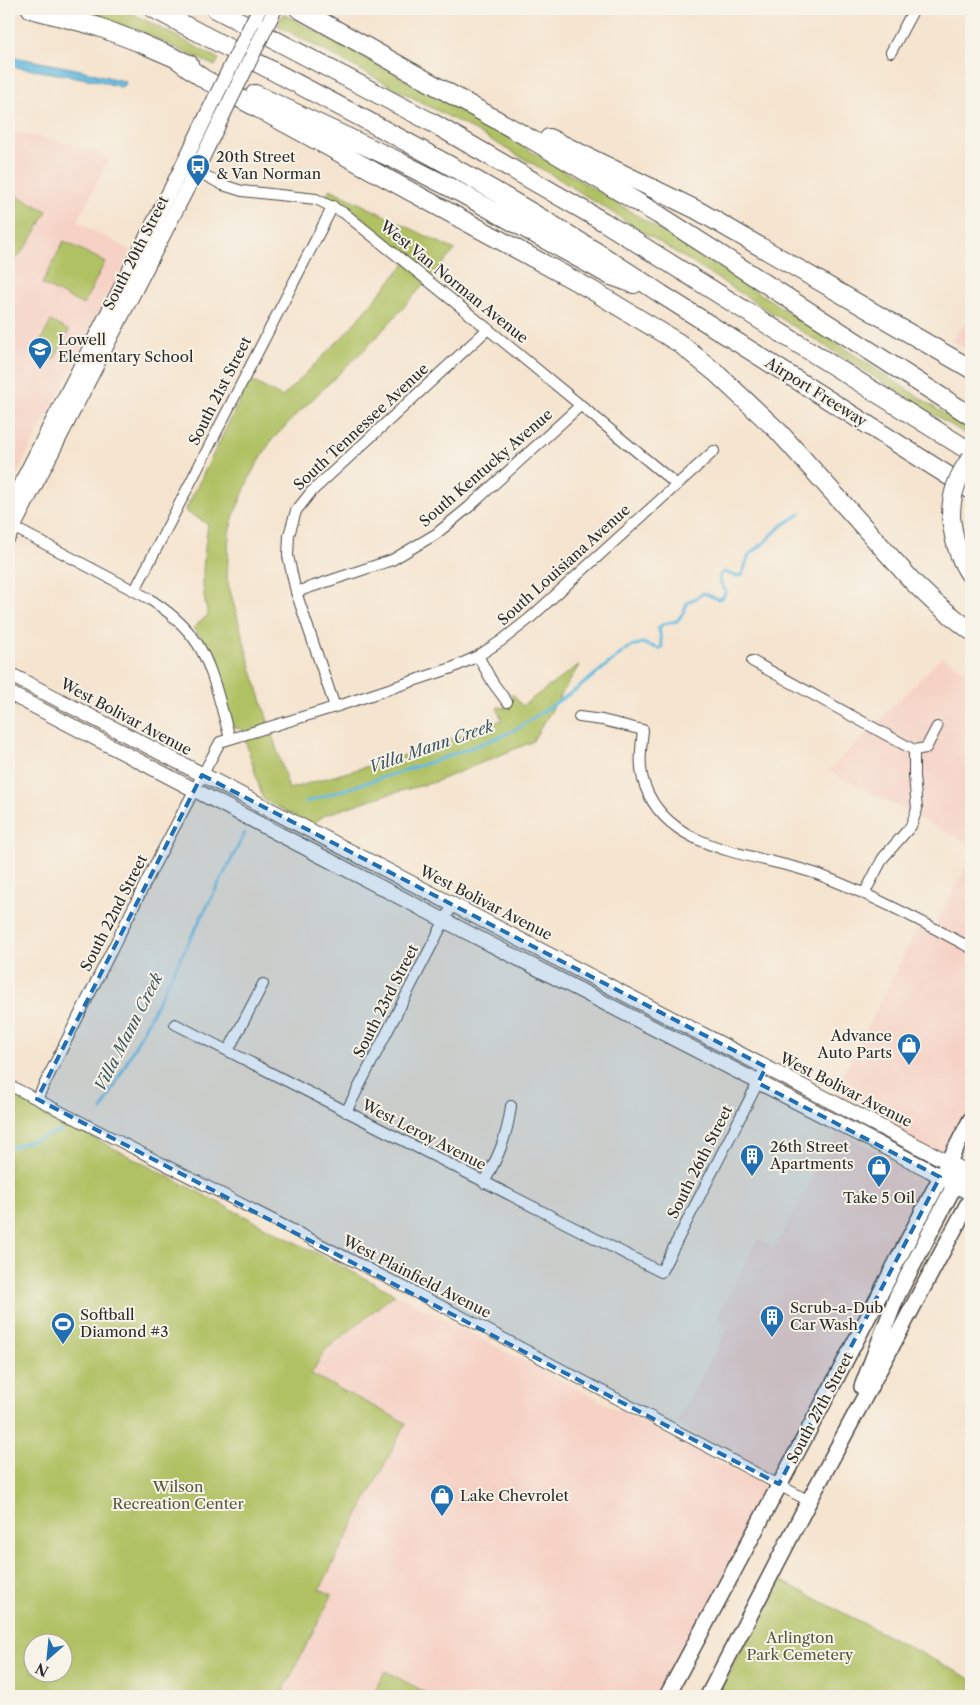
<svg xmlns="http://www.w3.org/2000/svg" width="980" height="1705" font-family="'Libre Caslon Text',serif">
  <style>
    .built { fill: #f6d1c5 }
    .green { fill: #b0c164; stroke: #6e7648; fill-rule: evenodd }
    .water { fill: #63bbe0; stroke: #477386 }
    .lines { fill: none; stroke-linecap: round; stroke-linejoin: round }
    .stream { stroke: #63bbe0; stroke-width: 3 }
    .street-casing { stroke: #494744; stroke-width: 12 }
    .secondary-casing { stroke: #494744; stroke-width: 16 }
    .primary-casing { stroke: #494744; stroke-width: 18 }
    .highway-casing { stroke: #494744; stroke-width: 20 }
    .street { stroke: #fff; stroke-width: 10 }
    .secondary { stroke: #fff; stroke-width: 14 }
    .primary { stroke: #fff; stroke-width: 15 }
    .highway { stroke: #fff; stroke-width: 18 }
    .secondary-bridge-casing { stroke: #494744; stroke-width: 16; stroke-linecap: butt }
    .highway-bridge-casing { stroke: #494744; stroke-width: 20; stroke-linecap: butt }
    .secondary-bridge { stroke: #fff; stroke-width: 14 }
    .highway-bridge { stroke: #fff; stroke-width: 18 }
    .marked { fill: #1f6fb2; fill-opacity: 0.2; stroke: #1f6fb2; stroke-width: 4; stroke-dasharray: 10 6; stroke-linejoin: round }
    .labels { text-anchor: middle; stroke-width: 4; stroke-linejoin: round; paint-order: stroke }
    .poi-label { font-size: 15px; fill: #2b2b2b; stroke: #f7f3e8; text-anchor: start }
    .street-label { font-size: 15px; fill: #2b2b2b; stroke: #f7f3e8 }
    .park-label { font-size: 15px; fill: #53583c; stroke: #f7f3e8 }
    .water-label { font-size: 16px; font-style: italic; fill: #3c5661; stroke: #f7f3e8 }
  </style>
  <rect width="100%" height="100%" fill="#f7f3e8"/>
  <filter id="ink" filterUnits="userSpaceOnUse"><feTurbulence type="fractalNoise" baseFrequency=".02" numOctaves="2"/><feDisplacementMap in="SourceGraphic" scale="10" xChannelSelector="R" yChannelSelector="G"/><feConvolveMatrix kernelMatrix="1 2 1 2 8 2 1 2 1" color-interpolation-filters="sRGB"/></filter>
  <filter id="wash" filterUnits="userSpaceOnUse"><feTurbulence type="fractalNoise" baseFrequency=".0096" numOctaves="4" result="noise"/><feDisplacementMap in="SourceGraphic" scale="20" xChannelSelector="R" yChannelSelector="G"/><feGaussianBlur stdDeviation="1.12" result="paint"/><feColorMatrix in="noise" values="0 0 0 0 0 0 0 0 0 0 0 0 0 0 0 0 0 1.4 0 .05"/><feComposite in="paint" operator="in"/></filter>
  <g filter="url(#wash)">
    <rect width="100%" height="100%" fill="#f5e4cf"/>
    <path class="built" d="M9,131L71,144L90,150L109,160L77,222L132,251L9,489Z
      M971,318V352L950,341Z
      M942,657L971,673V845L829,771Z
      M971,857V1119L948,1161L830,1100L921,922L934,928Z
      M838,1131L924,1175L929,1182V1187L780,1468L777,1471L768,1472L676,1424L730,1324L717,1317L758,1239L774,1248Z
      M395,1294L761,1484L764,1487L766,1497L661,1696H434L385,1671L372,1696H287L282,1694L332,1596L320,1589L311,1374L325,1350Z"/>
    <path class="green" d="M74,9H124L219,59L215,66L144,33Z
      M283,14C385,68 487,124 586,184C715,263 842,347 969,430L967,435L554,176L470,128L278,26Z
      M330,189L455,250L373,341L295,416L271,441L251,474L234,515L229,533L227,579L251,667L289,789L410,754L502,720L497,708L499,707L506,708L513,701L511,697L513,694L522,706L580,664L532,742L435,782L375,798L325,815L311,825L263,799L242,729L235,728L232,724C223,688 217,657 193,628L208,615C199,583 204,556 208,524L185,511L250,380L282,397L345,334L409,259L347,207L326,196Z
      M9,192L47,211C36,232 26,250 9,266Z
      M64,241L105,262L83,305L42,284Z
      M51,321L69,331L54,360L36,351Z
      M9,1094L395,1294L325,1350L311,1374L406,1423L320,1589L332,1595L282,1693L287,1696H9ZM32,1642H62V1672H32Z
      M778,1579L971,1679V1696H717Z
      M385,1671L427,1693L434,1696H372Z"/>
    <path class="water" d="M9,56L81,70L126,82L125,85L120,87L100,81L9,66Z"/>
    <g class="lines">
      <path class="stream" d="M306,802L440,759L502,736L518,728L577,689L628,648L642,643L660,649L662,646L659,628L663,624L677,621L683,613L687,603L704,593L717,599L722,598L726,592L719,579L720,575L724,572L735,576L742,575L749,555L764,543L780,527L800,514
        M102,1110L245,833
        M9,1148L61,1131"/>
    </g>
  </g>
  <g filter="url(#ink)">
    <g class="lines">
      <g class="street-casing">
        <path id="street" d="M891,52L914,9
          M191,168L223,185L242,191L316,199L344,213L488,329L676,484
          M9,525L146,597C166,609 184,624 197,643C214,669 221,709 230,738
          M135,590L333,206
          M296,592L392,560L436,534L469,507L581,405
          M478,656L493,683L507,702
          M752,661L914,750L926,748L937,727
          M335,707L296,592L288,556L289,535L296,511L311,492L488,329
          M579,717L602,720L643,730C641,748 638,768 645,786C670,854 759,853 817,874C870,894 921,921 971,948
          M864,894L883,858L911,826L917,809L914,776V750
          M175,1024L661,1272L766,1067
          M228,1051L263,984
          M9,1085L471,1321L809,1501
          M37,1099L153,868L220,742L335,707L452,668L478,656L501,641L529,619L714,451
          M346,1112L453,904
          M484,1183C499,1155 507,1137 511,1106"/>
      </g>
      <g class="secondary-casing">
        <path id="secondary" d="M9,507L179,173L215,98
          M9,536L196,171L228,105
          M9,674L971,1174
          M9,693L455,926L929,1170L971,1194"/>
      </g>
      <g class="primary-casing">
        <path id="primary" d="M971,1166C966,1175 966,1183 971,1193
          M862,1387L897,1296L951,1192C955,1179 954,1173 948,1161
          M667,1696L829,1392L971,1119
          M708,1696L809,1501L971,1198"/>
      </g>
      <g class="highway-casing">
        <path id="highway" d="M31,9L96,26L138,42L189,64
          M154,9C325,99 500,185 661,294L971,490
          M216,9L431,122L604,222L971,452
          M299,9L529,138L659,215L971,416
          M178,60L204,79L590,289L679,343L716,373L779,432L913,582L934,602L971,631
          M255,94L398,161L459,192L609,275L634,284
          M549,138L697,210L971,369
          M951,516C953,537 958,559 971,576"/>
      </g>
      <use href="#street" class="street"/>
      <use href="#secondary" class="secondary"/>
      <use href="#primary" class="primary"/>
      <use href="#highway" class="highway"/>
      <g class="secondary-bridge-casing">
        <path id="secondary-bridge" d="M215,98L259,9
          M228,105L275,9"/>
      </g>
      <g class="highway-bridge-casing">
        <path id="highway-bridge" d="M951,516C951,494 958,475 971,458"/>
      </g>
      <use href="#secondary-bridge" class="secondary-bridge"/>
      <use href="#highway-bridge" class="highway-bridge"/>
    </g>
  </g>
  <path class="marked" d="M202,775L766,1067L758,1083L940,1177L779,1484L37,1099Z"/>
  <defs>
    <g id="bus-pin" transform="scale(1.25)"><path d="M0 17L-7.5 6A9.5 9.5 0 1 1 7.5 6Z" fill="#1f6fb2" stroke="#f7f3e8"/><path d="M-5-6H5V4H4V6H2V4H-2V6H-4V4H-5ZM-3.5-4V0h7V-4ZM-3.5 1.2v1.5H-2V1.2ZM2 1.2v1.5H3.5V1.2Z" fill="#fff"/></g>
    <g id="school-pin" transform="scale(1.25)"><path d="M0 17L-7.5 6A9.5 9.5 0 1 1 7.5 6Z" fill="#1f6fb2" stroke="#f7f3e8"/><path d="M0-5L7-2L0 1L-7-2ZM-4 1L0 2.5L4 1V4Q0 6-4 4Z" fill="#fff"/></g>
    <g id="shop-pin" transform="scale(1.25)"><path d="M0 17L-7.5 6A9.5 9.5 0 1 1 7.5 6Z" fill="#1f6fb2" stroke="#f7f3e8"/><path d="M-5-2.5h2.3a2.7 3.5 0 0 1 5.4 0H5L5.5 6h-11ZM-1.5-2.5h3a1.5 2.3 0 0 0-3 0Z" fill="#fff"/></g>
    <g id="building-pin" transform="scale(1.25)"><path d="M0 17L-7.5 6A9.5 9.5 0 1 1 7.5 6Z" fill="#1f6fb2" stroke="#f7f3e8"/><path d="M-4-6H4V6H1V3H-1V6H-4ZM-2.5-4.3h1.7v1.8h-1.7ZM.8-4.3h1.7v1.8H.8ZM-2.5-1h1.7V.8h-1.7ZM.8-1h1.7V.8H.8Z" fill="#fff"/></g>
    <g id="stadium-pin" transform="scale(1.25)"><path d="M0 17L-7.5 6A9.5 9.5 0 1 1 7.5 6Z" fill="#1f6fb2" stroke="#f7f3e8"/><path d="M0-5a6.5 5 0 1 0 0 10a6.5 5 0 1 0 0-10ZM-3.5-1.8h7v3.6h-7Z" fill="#fff"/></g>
  </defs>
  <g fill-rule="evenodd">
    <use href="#bus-pin" x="198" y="166"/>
    <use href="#school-pin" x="40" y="349"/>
    <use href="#shop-pin" x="909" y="1045"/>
    <use href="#building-pin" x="752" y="1156"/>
    <use href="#shop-pin" x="879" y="1167"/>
    <use href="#building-pin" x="772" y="1317"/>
    <use href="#stadium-pin" x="63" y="1324"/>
    <use href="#shop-pin" x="442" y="1496"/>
  </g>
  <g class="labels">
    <g class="poi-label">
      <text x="216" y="162">20th Street<tspan x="216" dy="17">&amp; Van Norman</tspan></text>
      <text x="58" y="345">Lowell<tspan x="58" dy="17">Elementary School</tspan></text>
      <text x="892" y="1041" text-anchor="end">Advance<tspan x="892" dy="17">Auto Parts</tspan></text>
      <text x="770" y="1152">26th Street<tspan x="770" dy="17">Apartments</tspan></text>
      <text x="879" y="1203" text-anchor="middle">Take 5 Oil</text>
      <text x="790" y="1313">Scrub-a-Dub<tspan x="790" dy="17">Car Wash</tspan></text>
      <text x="80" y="1320">Softball<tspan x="80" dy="17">Diamond #3</tspan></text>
      <text x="460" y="1501">Lake Chevrolet</text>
    </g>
    <g class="street-label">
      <text transform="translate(136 253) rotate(-63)" y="5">South 20th Street</text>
      <text transform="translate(454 282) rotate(39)" y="5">West Van Norman Avenue</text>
      <text transform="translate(220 391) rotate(-63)" y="5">South 21st Street</text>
      <text transform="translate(816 392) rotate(32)" y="5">Airport Freeway</text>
      <text transform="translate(361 427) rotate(-43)" y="5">South Tennessee Avenue</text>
      <text transform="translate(486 468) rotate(-41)" y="5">South Kentucky Avenue</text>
      <text transform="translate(564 565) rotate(-42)" y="5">South Louisiana Avenue</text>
      <text transform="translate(126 717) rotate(28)" y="5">West Bolivar Avenue</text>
      <text transform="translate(486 903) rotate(27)" y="5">West Bolivar Avenue</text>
      <text transform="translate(114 913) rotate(-63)" y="5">South 22nd Street</text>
      <text transform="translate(386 1001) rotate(-63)" y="5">South 23rd Street</text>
      <text transform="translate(846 1090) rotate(27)" y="5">West Bolivar Avenue</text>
      <text transform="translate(424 1135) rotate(27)" y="5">West Leroy Avenue</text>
      <text transform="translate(700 1162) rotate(-63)" y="5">South 26th Street</text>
      <text transform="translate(417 1277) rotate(27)" y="5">West Plainfield Avenue</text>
      <text transform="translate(820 1408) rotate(-62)" y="5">South 27th Street</text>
    </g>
    <g class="park-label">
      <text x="178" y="1492">Wilson<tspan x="178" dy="17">Recreation Center</tspan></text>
      <text x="800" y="1643">Arlington<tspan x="800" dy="17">Park Cemetery</tspan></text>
    </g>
    <g class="water-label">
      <text transform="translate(431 746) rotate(-19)" y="6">Villa Mann Creek</text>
      <text transform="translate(128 1032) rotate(-63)" y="6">Villa Mann Creek</text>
    </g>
  </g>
  <rect width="980" height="1705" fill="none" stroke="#f7f3e8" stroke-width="30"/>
  <g transform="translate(48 1658) rotate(207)"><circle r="24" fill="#f7f3e8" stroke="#a5a39c"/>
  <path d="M0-4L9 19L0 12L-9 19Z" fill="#1f6fb2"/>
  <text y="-8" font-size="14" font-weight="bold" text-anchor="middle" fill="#2b2b2b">N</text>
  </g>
</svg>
